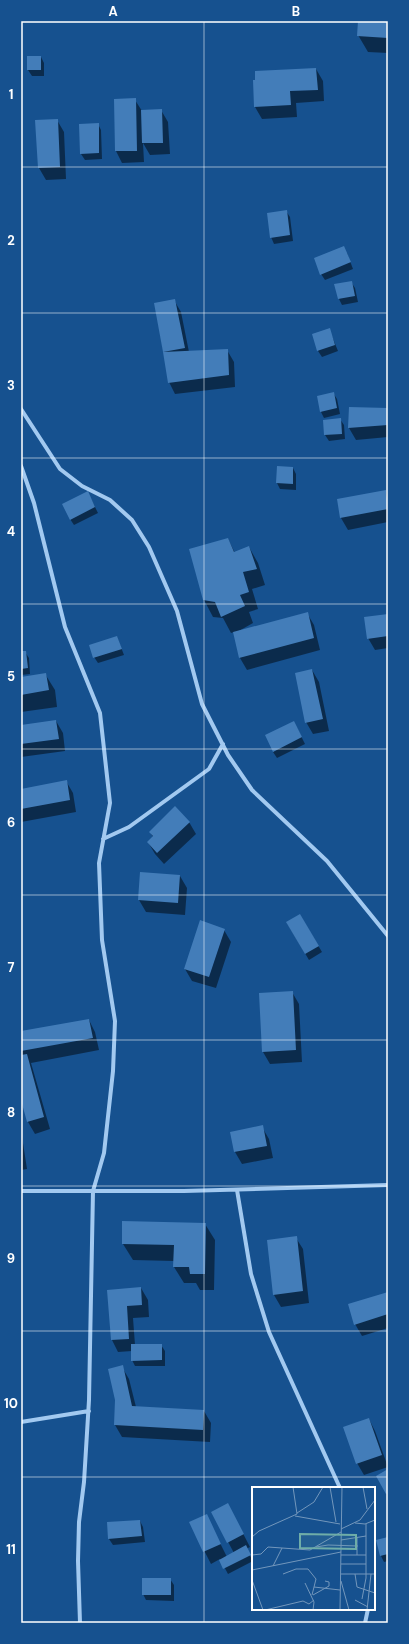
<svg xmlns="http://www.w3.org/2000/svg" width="409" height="1644" font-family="'DM Sans',sans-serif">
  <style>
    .shadow { fill: #0007 }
    .building { fill: #437db9 }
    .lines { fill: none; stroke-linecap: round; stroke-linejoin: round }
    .street { stroke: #a2c9f0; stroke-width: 4 }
    .grid { fill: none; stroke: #fff; stroke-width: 1; stroke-opacity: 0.55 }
    .inset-road { fill: none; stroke: #7397bc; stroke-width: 1 }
    .view { fill: #6fada8; fill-opacity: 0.15; stroke: #6fada8; stroke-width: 2 }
    .inset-edge { fill: none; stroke: #fff; stroke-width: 2 }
    .neatline { fill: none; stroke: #fff; stroke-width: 1.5 }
    .grid-label { font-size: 13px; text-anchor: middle; font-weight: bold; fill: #fff }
  </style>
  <rect width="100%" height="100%" fill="#16518f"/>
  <path class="shadow" d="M359,21H388V53L368,52L358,35Z
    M28,57H41L44,63V76H32L28,70Z
    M316,69L323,81L324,101L296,103L297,117L262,119L255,107L254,81Z
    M135,100L142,111L161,110L168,122L170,154L150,155L143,143L144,162L122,163L116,151Z
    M57,120L64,132L66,179L46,180L39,168L37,121Z
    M98,124L101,130L102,159L85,160L81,154Z
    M286,211L290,217L293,241L274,244L271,237Z
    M347,253L353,269L325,280L321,274Z
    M351,282L355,288L358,302L342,305L339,299Z
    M174,300L181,312L189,352L227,350L234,362L235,387L175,394L169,382L155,304Z
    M329,329L338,351L322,357L318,351Z
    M333,393L337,399L340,414L324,418L321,412Z
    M350,408L388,409V437L356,440L349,428Z
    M340,419L344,425L345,439L329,441L325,435Z
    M293,468L296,474V490L280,489L277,483Z
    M386,491L388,495V522L348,530L341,518L338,500Z
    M91,499L98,513L74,525L70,519Z
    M228,539L235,553L249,547L258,563L265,585L252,589L258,609L249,612L253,623L237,632L307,613L314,625L320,650L247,670L240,658L234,632L231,633L223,618L213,617L204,600Z
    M388,615V648L375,650L368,638Z
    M117,637L124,655L98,663L94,657Z
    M21,652H25L29,658L30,674L21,675Z
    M312,670L319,682L329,731L313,734L306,722Z
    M45,674L55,690L57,707L21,712V678Z
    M56,721L63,733L65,751L21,757V726Z
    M297,728L305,744L277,758L273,752Z
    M66,781L73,793L76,812L21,822V790Z
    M189,822L196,834L164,864L155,854L148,842L153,837L150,832Z
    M180,876L187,888L185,915L146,912L139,900Z
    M300,915L322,952L309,960L287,923Z
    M224,930L231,942L216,988L192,981L185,969Z
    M292,992L299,1004L302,1062L270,1064L263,1052Z
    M89,1020L95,1032L99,1050L31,1063L50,1129L35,1134L28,1122L21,1096V1032Z
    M262,1127L269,1139L273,1158L242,1164L235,1152L231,1133Z
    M21,1130L27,1169L21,1170Z
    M123,1222L205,1224L215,1240L214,1290H200L196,1283H184L174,1267V1261L133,1260L123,1244Z
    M296,1238L303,1249L309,1303L281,1307L274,1295Z
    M141,1288L148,1300L149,1317L133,1318L135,1345H161L165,1351V1366H135L132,1360V1351L118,1352L112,1340L108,1291Z
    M388,1294V1328L362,1336L355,1324Z
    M122,1367L129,1379L136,1407L204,1411L211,1423L210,1442L122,1437L115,1425L116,1400Z
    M369,1419L375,1431L388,1467L364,1475L357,1463Z
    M212,1512L234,1516L250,1547L246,1549L253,1561L228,1574L220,1559L211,1564L190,1523L206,1515L227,1557L234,1553Z
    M140,1521L143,1527L145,1542L113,1545L109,1539L108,1523Z
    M388,1538V1561L384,1562L381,1556Z
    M170,1579L174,1585V1601L146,1600L143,1594Z"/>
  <path class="building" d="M358,21H388V38L357,36Z
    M27,56H41V70H27Z
    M316,68L318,90L290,91L291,105L254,107L253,80H255V71Z
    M136,98L137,151H115L114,99Z
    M162,109L163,143H142L141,110Z
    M58,119L60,167L38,168L35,120Z
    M99,123V153L80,154L79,124Z
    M287,210L290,235L270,238L267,213Z
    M344,246L351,262L320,275L314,258Z
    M352,281L355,296L338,299L334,284Z
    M175,299L185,348L163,352L154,303Z
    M330,328L335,345L317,351L312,334Z
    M228,349L229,375L168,383L163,352Z
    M334,392L337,408L320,412L317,396Z
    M349,407L388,408V425L348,428Z
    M341,418L342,434L324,435L323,420Z
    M277,466L293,467V484L276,483Z
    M386,490L388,509L340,518L337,499Z
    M88,491L95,507L70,520L62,504Z
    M228,538L234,552L249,546L257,569L243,572L249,592L240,595L245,606L221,617L215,602L203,600L189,549Z
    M308,612L314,638L239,658L233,632Z
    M388,614V636L367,639L364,617Z
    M117,636L122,649L93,658L89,645Z
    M21,651H26L28,668L21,669Z
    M312,669L323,719L305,723L295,673Z
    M46,673L49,690L21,695V677Z
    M56,720L59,739L21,744V725Z
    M294,721L302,737L273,752L265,735Z
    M67,780L70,800L21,809V789Z
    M175,806L190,822L157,853L147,842L153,836L149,832Z
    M140,872L180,875L178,903L138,900Z
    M300,914L319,946L305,954L286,922Z
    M200,920L225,929L209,977L184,969Z
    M293,991L296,1050L262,1052L259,993Z
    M89,1019L93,1038L21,1051V1031Z
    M27,1054L44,1117L27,1122L21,1100V1055Z
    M263,1125L267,1146L234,1152L230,1132Z
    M122,1221L206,1223L205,1274H190L189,1267H173L174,1245L122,1244Z
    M297,1236L303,1291L273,1295L267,1240Z
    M141,1287L142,1305L127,1306L129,1339L111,1340L107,1290Z
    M388,1292V1314L354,1325L348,1304Z
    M131,1344H162V1360L131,1361Z
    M123,1365L132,1406L204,1410L203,1430L114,1425L115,1400L108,1369Z
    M369,1418L382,1455L356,1464L343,1427Z
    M388,1469V1493L386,1494L376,1476Z
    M228,1503L244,1534L227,1543L211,1512Z
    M207,1514L221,1544L203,1552L189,1522Z
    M140,1520L142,1536L108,1539L107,1522Z
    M388,1537V1554L380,1556L376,1540Z
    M246,1545L251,1555L223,1569L219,1560Z
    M142,1578H171V1595H142Z"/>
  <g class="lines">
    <path class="street" d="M21,409L60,469L82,486L110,500L132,520L149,547L177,611L202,704L228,755L252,790L327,861L388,936
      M21,466L34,503L65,627L100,713L110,803L99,863L102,940L115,1021L113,1071L104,1153L93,1191L89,1400L84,1482L79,1522L78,1561L80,1623
      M103,839L129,827L209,769L223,744
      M237,1190L251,1274L269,1332L340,1488
      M21,1191H184L388,1185
      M21,1422L89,1411
      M365,1623L368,1609"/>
  </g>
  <path class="grid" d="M204,21V1623M21,167H388M21,313H388M21,458H388M21,604H388M21,749H388M21,895H388M21,1040H388M21,1186H388M21,1331H388M21,1477H388"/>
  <g transform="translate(252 1487)">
    <rect width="123" height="123" fill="#16518f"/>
    <path class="inset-road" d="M78,0L84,35M111,0L115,22M45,26L62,15L71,0M43,29L88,37M103,36L113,37L123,33M89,42L108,33L123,13M0,50L7,44L45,27L41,0M105,50V68M89,53L114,49M64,60L76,58L106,59M0,68L9,67L16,60L58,63L89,45M89,68H114M89,77H114M21,79L30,61M0,83L89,65M31,87L44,82H56L64,92L60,108M89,87H123M103,87L105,100L123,106M0,93L11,123M89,94L97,123M53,96L62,115L61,123M62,100L88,103M61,108L77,99V95L73,94M110,112L114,91V37M103,113L116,120M13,123L51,114L57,117L62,113M88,123L90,0M115,123L119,87"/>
    <path class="view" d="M48,47L104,48V62L48,61Z"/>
    <rect width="123" height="123" class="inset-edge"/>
  </g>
  <rect width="409" height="1644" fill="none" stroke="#16518f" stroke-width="44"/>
  <rect x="22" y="22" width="365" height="1600" class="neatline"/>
  <g class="grid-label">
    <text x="113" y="16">A</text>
    <text x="296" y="16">B</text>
    <text x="11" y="99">1</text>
    <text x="11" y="245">2</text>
    <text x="11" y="390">3</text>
    <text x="11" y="536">4</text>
    <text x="11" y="681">5</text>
    <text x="11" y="827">6</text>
    <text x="11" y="972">7</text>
    <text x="11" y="1117">8</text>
    <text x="11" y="1263">9</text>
    <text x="11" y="1408">10</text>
    <text x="11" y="1554">11</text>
  </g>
</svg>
